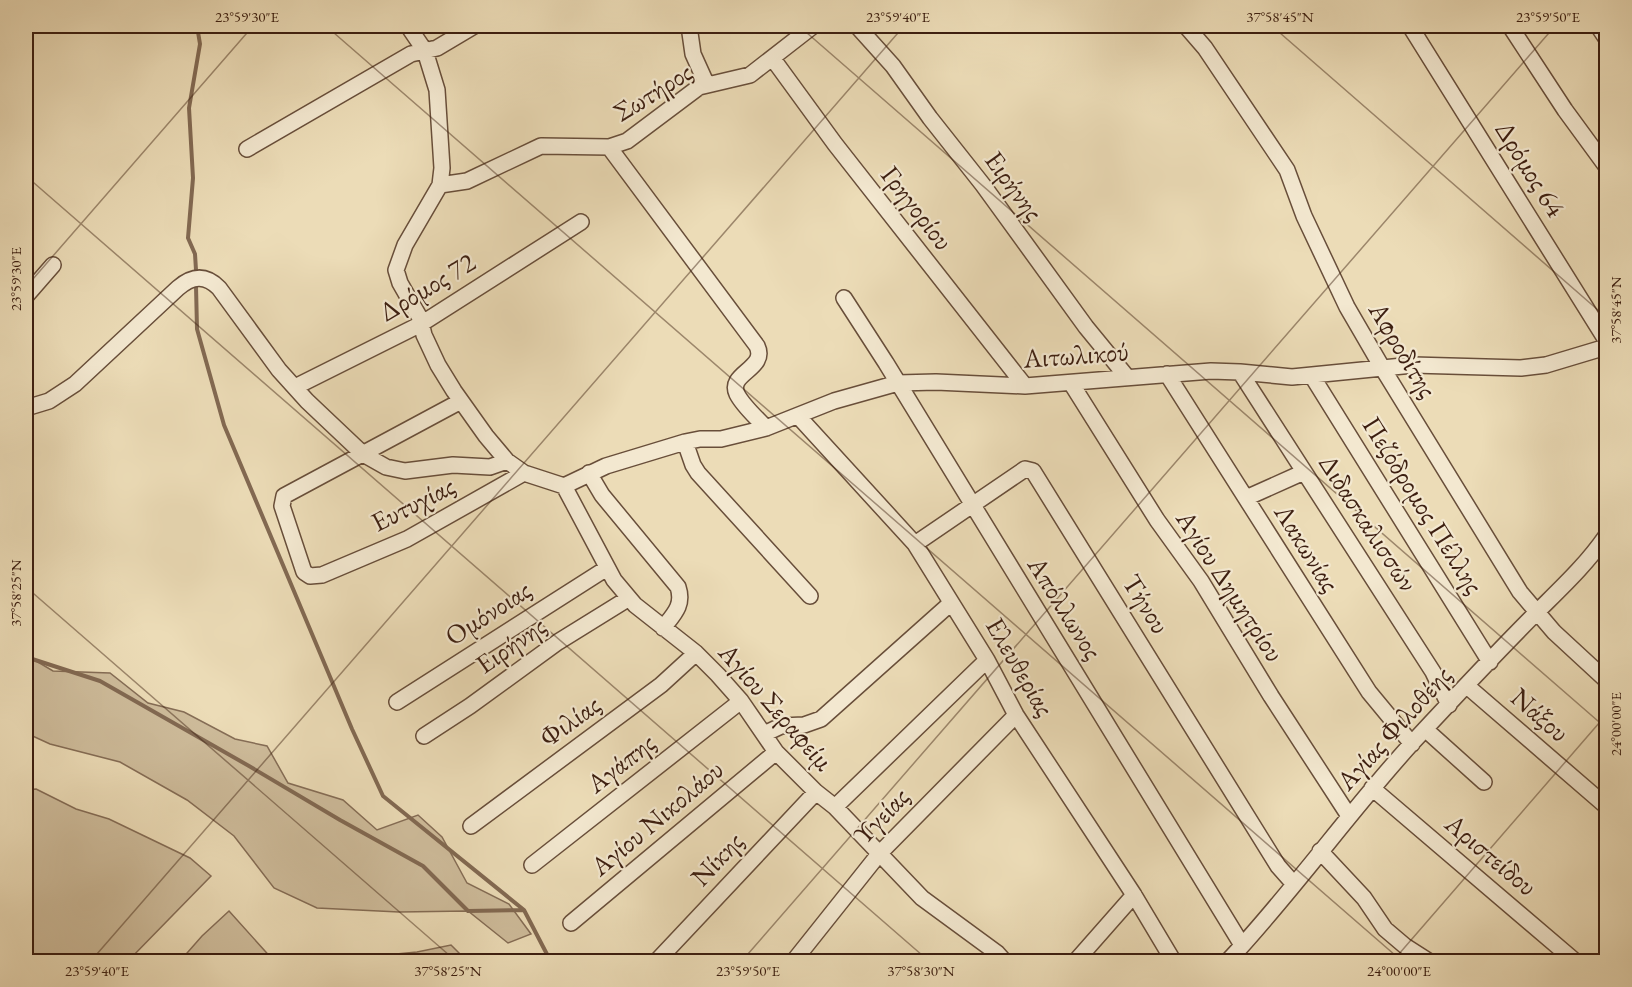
<svg xmlns="http://www.w3.org/2000/svg" width="1632" height="987" font-family="'EB Garamond',serif">
  <style>
    .green { fill: #cebc9b; stroke: #856d56; stroke-width: 1.5 }
    .lines { fill: none; stroke-linecap: round; stroke-linejoin: round }
    .stream { stroke: #826952; stroke-width: 4 }
    .minor-casing { stroke: #684e3a; stroke-width: 18 }
    .minor { stroke: #f3e8d0; stroke-width: 15 }
    .ticks { fill: none; stroke: #3c1e10; stroke-width: 1.5; stroke-opacity: 0.45 }
    .labels { text-anchor: middle; stroke-width: 4.5; stroke-linejoin: round; paint-order: stroke }
    .street-label { font-size: 27px; fill: #3c1e10; stroke: #f3e8d0 }
    .neatline { fill: none; stroke: #3c1e10; stroke-width: 2 }
    .ticks-label { font-size: 15px; text-anchor: middle; fill: #3c1e10 }
  </style>
  <rect width="100%" height="100%" fill="#ecdcb7"/>
  <filter id="stains"><feTurbulence type="fractalNoise" baseFrequency=".00333" numOctaves="4"/><feColorMatrix values="0 0 0 0 .2 0 0 0 0 .09 0 0 0 0 .02 0 0 0 .5 -.17"/></filter>
  <radialGradient id="worn" r=".72"><stop offset=".6" stop-color="#630" stop-opacity="0"/><stop offset="1" stop-color="#630" stop-opacity=".3"/></radialGradient>
  <path class="green" d="M26,655L53,671L110,673L148,703L184,712L235,739L267,746L288,783L343,800L377,830L418,815L442,837L467,883L509,904L531,934L508,943L468,911L399,912L317,908L274,888L234,836L187,800L120,762L50,744L26,733Z
    M36,789L76,809L109,819L190,858L211,876L128,961H31L26,950V790Z
    M229,911L274,961H180L202,936Z
    M451,945L467,961L334,960L417,952Z"/>
  <g class="lines">
    <path class="stream" d="M196,270L195,254L188,238L193,178L189,108L200,44L197,26
      M196,286L197,329L224,425L352,729L383,796L524,910L551,962
      M26,657L100,681L249,766L340,820L423,866L468,911L523,910"/>
    <g class="minor-casing">
      <path id="minor" d="M408,26L425,51L437,90L442,168L440,185L405,245L396,270L400,283L420,318L424,335L438,365L454,391L486,436L507,461
        M689,26L693,54L707,85
        M857,26L893,66L930,118L983,185L1086,327L1127,377
        M1186,26L1205,48L1287,170L1304,216L1347,307L1383,369L1520,592L1554,632L1606,680
        M1410,26L1606,340
        M1510,26L1565,110L1606,166
        M1598,26L1606,38
        M773,59L835,144L1025,386
        M609,147L757,346C768,369 727,373 737,394C743,406 757,418 766,428
        M247,149L411,54L437,48L474,26
        M440,185L467,181L541,146L609,147L627,141L699,87L750,75L813,26
        M26,296L53,265
        M844,298L886,363L1242,945
        M1240,372L1433,672L1449,705
        M1167,374L1369,692L1412,744
        M1312,376L1490,662
        M1071,383L1157,520L1201,581L1271,696L1349,816
        M295,387L421,324L581,222
        M461,401L284,496L282,506L304,572L310,576L322,575L407,539L524,473
        M26,408L49,401L75,384L178,288C192,276 205,274 219,288L279,370L307,401L363,454L386,467L405,471L453,465L490,467L507,461L524,473L564,486
        M798,416L915,544L987,660L1016,715L1134,895L1174,962
        M685,442L693,465L698,473L810,596
        M589,473L602,495L678,587C684,605 674,614 663,628
        M564,486L606,466L685,442L700,439H721L766,428L834,401L898,383L936,382L1025,386L1211,371L1240,372L1292,377L1413,365L1521,368L1546,365L1606,347
        M564,486L614,580L635,605L696,653L718,675L741,701L776,752L816,792L835,807L922,898L997,953L1005,962
        M1246,498L1304,472
        M915,544L1025,469L1033,471L1278,866L1293,883
        M1467,686L1606,806
        M397,702L607,568
        M1425,729L1484,782
        M764,734L781,726L804,725L821,719L951,603
        M424,736L470,706L558,642L629,598
        M1372,788L1576,962
        M835,807L987,660
        M471,826L661,685L696,653
        M1320,851L1364,898L1385,929L1405,946L1430,962
        M532,865L741,701
        M571,923L776,752
        M656,962L816,792
        M793,962L879,854L1016,715
        M1075,962L1134,895
        M1227,962C1293,892 1348,813 1413,742C1453,699 1494,655 1536,613C1561,588 1586,565 1606,536"/>
    </g>
    <use href="#minor" class="minor"/>
  </g>
  <path class="ticks" d="M326,26L1403,962M799,26L1606,728M1272,26L1606,317M26,176L930,962M26,287L253,26M26,587L457,962M90,962L904,26M741,962L1555,26M1392,962L1606,715"/>
  <g class="labels">
    <g class="street-label">
      <text transform="translate(653 92) rotate(-32)" y="9">Σωτήρος</text>
      <text transform="translate(1530 169) rotate(58)" y="9">Δρόμος 64</text>
      <text transform="translate(1014 186) rotate(54)" y="9">Ειρήνης</text>
      <text transform="translate(917 208) rotate(52)" y="9">Γρηγορίου</text>
      <text transform="translate(427 287) rotate(-31)" y="9">Δρόμος 72</text>
      <text transform="translate(1403 350) rotate(59)" y="9">Αφροδίτης</text>
      <text transform="translate(1076 355) rotate(-4)" y="9">Αιτωλικού</text>
      <text transform="translate(413 504) rotate(-27)" y="9">Ευτυχίας</text>
      <text transform="translate(1423 505) rotate(58)" y="9">Πεζόδρομος Πέλλης</text>
      <text transform="translate(1368 523) rotate(57)" y="9">Διδασκαλισσών</text>
      <text transform="translate(1307 548) rotate(58)" y="9">Λακωνίας</text>
      <text transform="translate(1230 586) rotate(57)" y="9">Αγίου Δημητρίου</text>
      <text transform="translate(1146 604) rotate(58)" y="9">Τήνου</text>
      <text transform="translate(1065 608) rotate(58)" y="9">Απόλλωνος</text>
      <text transform="translate(488 613) rotate(-33)" y="9">Ομόνοιας</text>
      <text transform="translate(511 645) rotate(-35)" y="9">Ειρήνης</text>
      <text transform="translate(1020 667) rotate(60)" y="9">Ελευθερίας</text>
      <text transform="translate(776 707) rotate(49)" y="9">Αγίου Σεραφείμ</text>
      <text transform="translate(1540 715) rotate(41)" y="9">Νάξου</text>
      <text transform="translate(570 721) rotate(-36)" y="9">Φιλίας</text>
      <text transform="translate(1394 728) rotate(-48)" y="9">Αγίας Φιλοθέης</text>
      <text transform="translate(621 763) rotate(-38)" y="9">Αγάπης</text>
      <text transform="translate(881 816) rotate(-46)" y="9">Υγείας</text>
      <text transform="translate(657 818) rotate(-40)" y="9">Αγίου Νικολάου</text>
      <text transform="translate(1491 855) rotate(40)" y="9">Αριστείδου</text>
      <text transform="translate(717 859) rotate(-47)" y="9">Νίκης</text>
    </g>
  </g>
  <rect width="1632" height="987" fill="none" stroke="#ecdcb7" stroke-width="66"/>
  <rect x="33" y="33" width="1566" height="921" class="neatline"/>
  <g class="ticks-label">
    <text x="247" y="22">23°59'30"E</text>
    <text x="898" y="22">23°59'40"E</text>
    <text x="1280" y="22">37°58'45"N</text>
    <text x="1548" y="22">23°59'50"E</text>
    <text transform="translate(16 279) rotate(-90)" y="5">23°59'30"E</text>
    <text transform="translate(1616 310) rotate(-90)" y="5">37°58'45"N</text>
    <text transform="translate(16 593) rotate(-90)" y="5">37°58'25"N</text>
    <text transform="translate(1616 724) rotate(-90)" y="5">24°00'00"E</text>
    <text x="97" y="976">23°59'40"E</text>
    <text x="448" y="976">37°58'25"N</text>
    <text x="748" y="976">23°59'50"E</text>
    <text x="921" y="976">37°58'30"N</text>
    <text x="1399" y="976">24°00'00"E</text>
  </g>
  <rect width="100%" height="100%" filter="url(#stains)"/>
  <rect width="100%" height="100%" fill="url(#worn)"/>
</svg>
